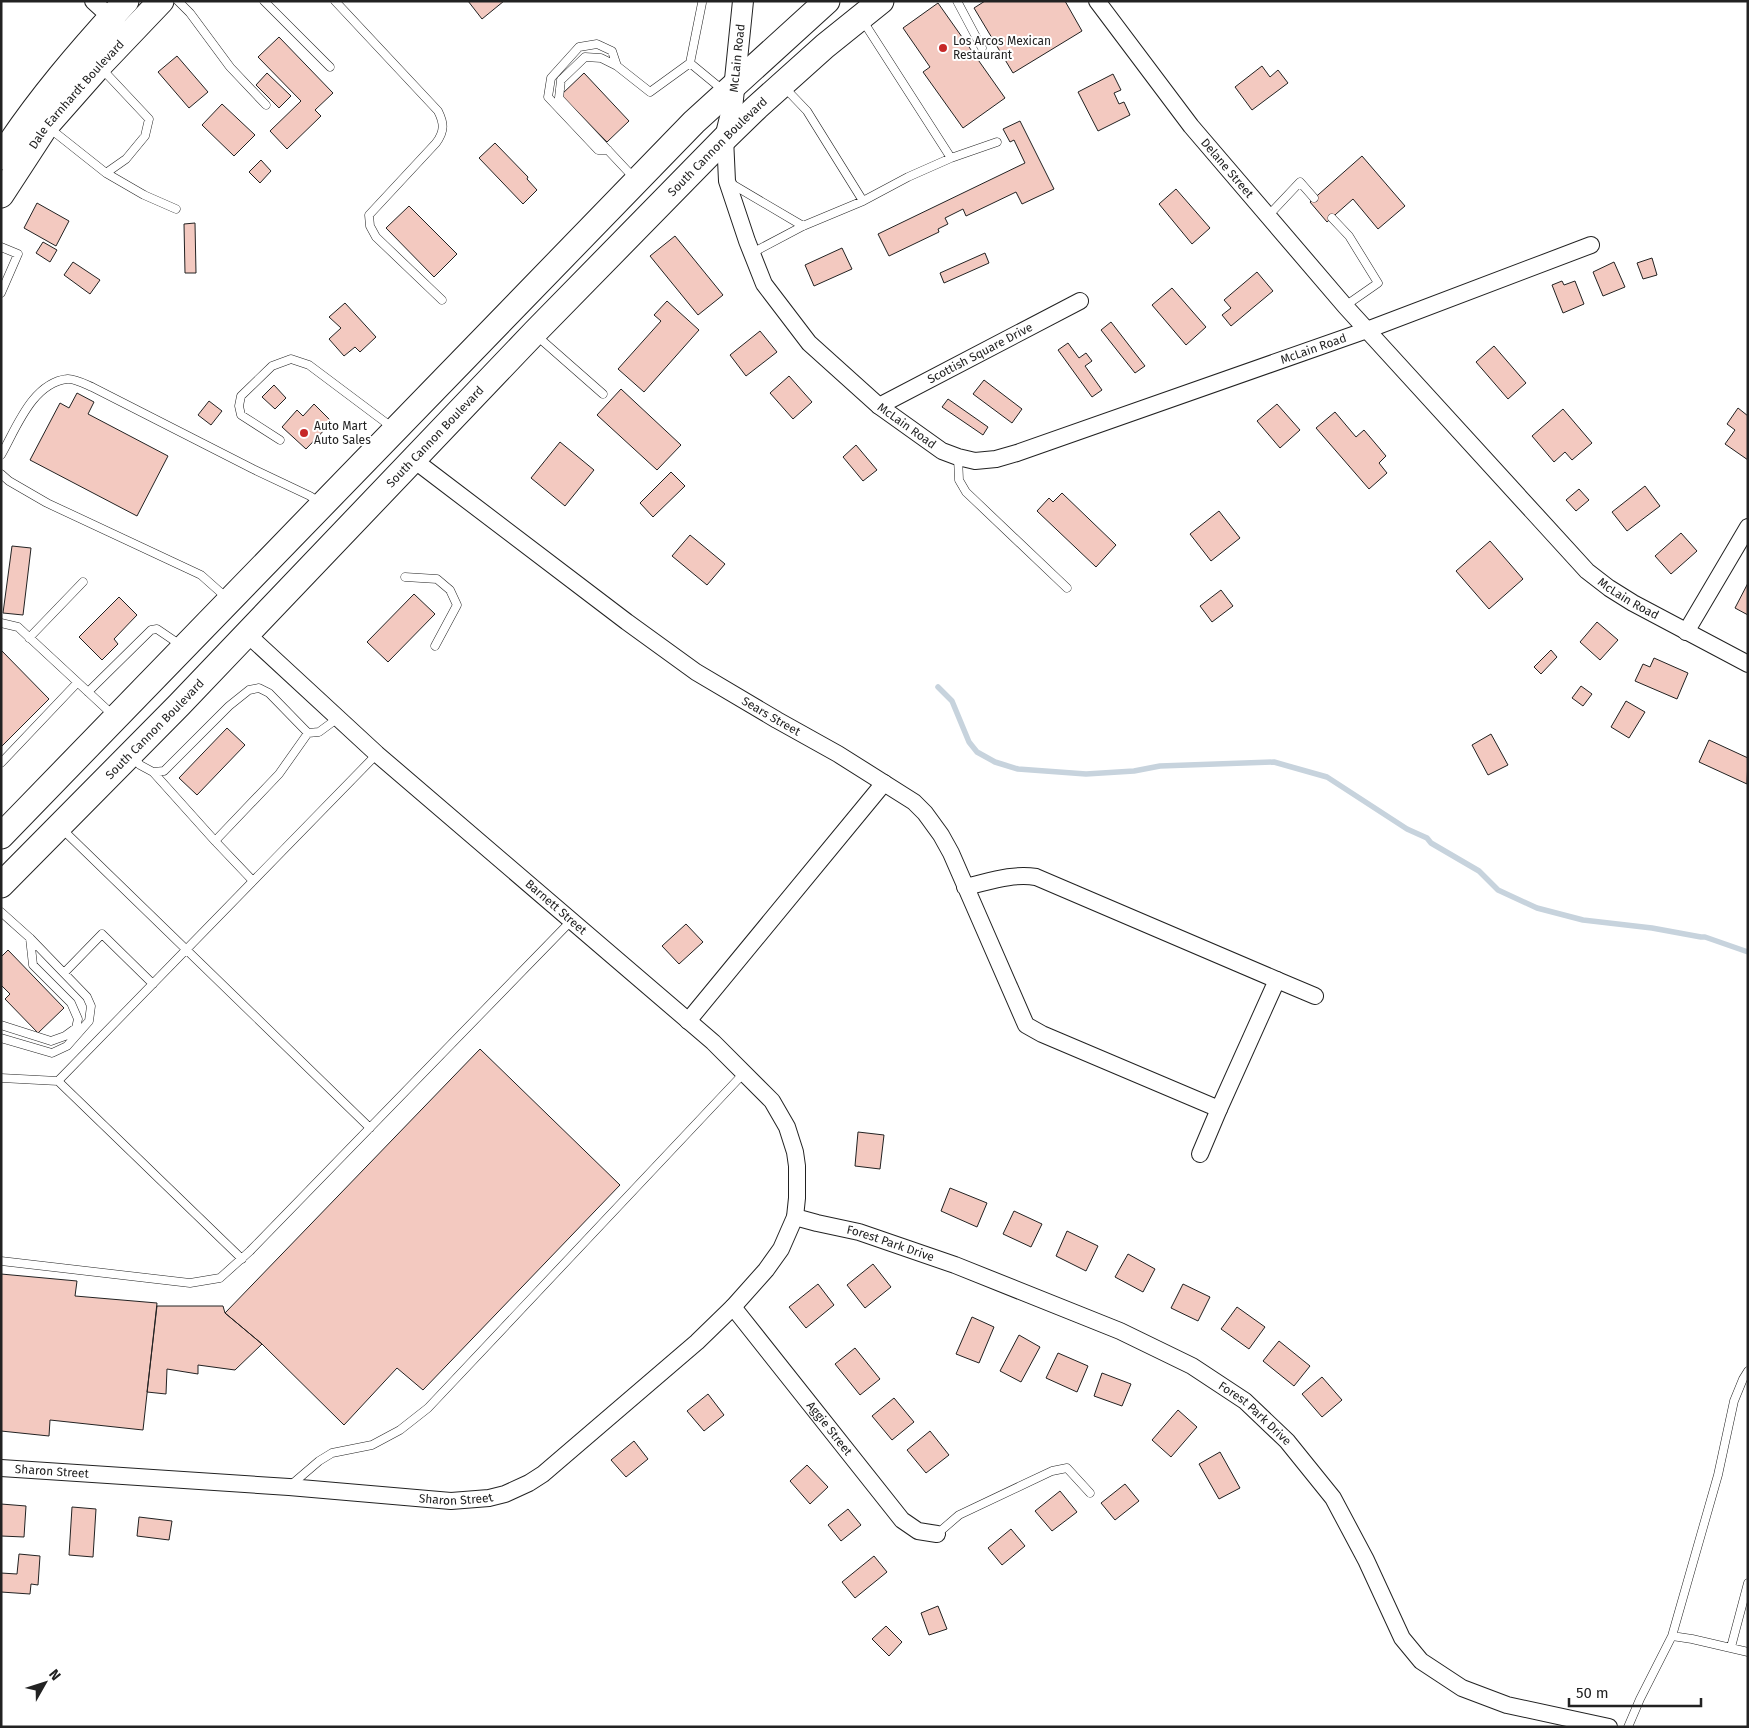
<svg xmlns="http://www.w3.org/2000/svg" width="1749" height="1728" font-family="'Fira Sans',sans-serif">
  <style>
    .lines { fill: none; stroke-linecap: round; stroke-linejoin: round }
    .stream { stroke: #c7d3dd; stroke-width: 5.5 }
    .building { fill: #f3c9c0; stroke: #222 }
    .service-casing { stroke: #222; stroke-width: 9 }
    .minor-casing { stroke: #222; stroke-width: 18 }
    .tertiary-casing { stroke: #222; stroke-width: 22 }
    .primary-casing { stroke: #222; stroke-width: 27 }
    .service { stroke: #fff; stroke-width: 8 }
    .minor { stroke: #fff; stroke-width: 16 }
    .tertiary { stroke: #fff; stroke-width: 20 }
    .primary { stroke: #fff; stroke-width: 25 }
    .poi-dot { fill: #c62828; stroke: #fff; stroke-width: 2 }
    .labels { text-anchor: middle; stroke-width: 4; stroke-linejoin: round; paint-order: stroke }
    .poi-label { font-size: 12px; fill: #222; stroke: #fff; text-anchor: start }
    .street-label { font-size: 12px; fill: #222; stroke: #fff }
  </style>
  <rect width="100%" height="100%" fill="#fff"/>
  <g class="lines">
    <path class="stream" d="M938,687L952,701L969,742L977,752L995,762L1018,769L1086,774L1134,771L1160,766L1274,762L1327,777L1407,829L1427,838L1431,843L1479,871L1498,890L1537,908L1583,920L1652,928L1701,937H1705L1748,952"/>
  </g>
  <path class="building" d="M468,1H504L482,19Z
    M985,1H1065L1082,31L1013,73L974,8Z
    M938,3L1005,98L963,128L923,72L930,67L903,28Z
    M279,37L333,93L315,110L321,116L287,149L270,131L301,101L258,57Z
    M177,56L208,92L189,108L158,72Z
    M1262,66L1270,77L1278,70L1288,83L1252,110L1235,87Z
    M267,73L291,96L279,108L256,85Z
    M584,73L629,121L607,142L561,95Z
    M1113,74L1121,90L1114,93L1119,104L1124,102L1130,115L1098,131L1078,92Z
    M222,104L255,135L234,156L202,125Z
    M1020,121L1054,189L1022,204L1016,192L966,216L963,209L945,218L948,224L938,229L939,232L889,256L878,234L1025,163L1014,140L1010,142L1003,129Z
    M495,143L528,177L527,179L537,190L523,204L479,158Z
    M1362,156L1405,206L1378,229L1353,199L1327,222L1310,202Z
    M261,160L271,171L260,183L249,172Z
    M1176,189L1210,228L1192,244L1159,204Z
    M37,203L69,221L56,246L24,228Z
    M409,206L457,254L434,277L386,228Z
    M195,223L196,273H185L184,224Z
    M675,236L723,295L698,315L650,256Z
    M43,242L57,250L50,262L36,253Z
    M842,248L852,269L814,286L805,265Z
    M985,253L989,263L944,283L940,273Z
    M1652,258L1657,275L1643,279L1637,263Z
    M73,262L100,280L90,294L64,275Z
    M1614,262L1625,287L1603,296L1593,272Z
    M1257,272L1273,291L1231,326L1222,315L1231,308L1224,300Z
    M1562,281L1564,285L1575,281L1584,304L1563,313L1552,285Z
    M1172,288L1206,327L1186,345L1152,305Z
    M667,301L699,330L644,392L618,369L661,321L654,315Z
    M345,303L376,337L360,352L355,347L344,356L329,339L341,328L329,317Z
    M1111,322L1145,366L1135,373L1101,330Z
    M760,331L777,352L746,376L730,355Z
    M1068,343L1079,358L1086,353L1092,361L1085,366L1102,390L1092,397L1058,350Z
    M1494,346L1526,383L1508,399L1476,362Z
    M789,376L812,402L793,419L770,393Z
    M984,380L1022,409L1012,423L973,394Z
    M274,385L286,398L275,409L262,397Z
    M621,389L681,445L657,470L597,415Z
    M77,393L94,402L88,414L168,456L137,516L30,460L60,403L69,408Z
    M948,399L988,427L983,435L942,407Z
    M209,401L222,411L211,425L198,415Z
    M314,404L332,422L306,449L282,427L297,410L303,416Z
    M1277,404L1300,430L1280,448L1257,421Z
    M1738,408L1748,416V460L1725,444L1735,430L1727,424Z
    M1563,409L1592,443L1572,460L1565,452L1554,462L1532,436Z
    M1335,412L1356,437L1364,430L1386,456L1379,463L1387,473L1369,489L1316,428Z
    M560,442L594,470L565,506L531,478Z
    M856,445L877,470L863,481L843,457Z
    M671,472L685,486L653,517L640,503Z
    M1645,486L1660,506L1627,531L1612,512Z
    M1579,489L1589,500L1576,511L1566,500Z
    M1062,493L1116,545L1096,567L1037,511L1049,498L1053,502Z
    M1219,511L1240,538L1211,561L1190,534Z
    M1681,533L1697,551L1671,574L1655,556Z
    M690,535L725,564L707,585L672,556Z
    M1490,541L1523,579L1489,609L1456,571Z
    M12,546L31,548L23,615L3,613Z
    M1748,583V615L1735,608Z
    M1221,590L1233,606L1212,622L1200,606Z
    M414,594L435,614L388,662L367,642Z
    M119,597L137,615L114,639L118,644L102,660L79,637Z
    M1597,622L1618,640L1600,660L1580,642Z
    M1,650L49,699L1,747Z
    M1551,650L1557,657L1541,674L1534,667Z
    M1654,658L1688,673L1677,699L1635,681L1643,664L1650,667Z
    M1581,686L1592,694L1583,706L1572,698Z
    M1626,701L1645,712L1629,738L1611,727Z
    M227,728L245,745L197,795L179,778Z
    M1491,734L1508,765L1488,775L1472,745Z
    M1709,740L1748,758L1747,784L1699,762Z
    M686,924L703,942L679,964L662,946Z
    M8,950L64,1008L38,1033L5,999L10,994L1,985V957Z
    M480,1049L620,1185L423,1390L397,1368L344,1425L262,1344L225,1313Z
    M858,1132L884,1135L880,1169L855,1166Z
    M950,1188L987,1203L977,1227L941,1211Z
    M1014,1211L1042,1224L1031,1247L1003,1234Z
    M1067,1231L1098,1246L1086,1271L1056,1256Z
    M1128,1254L1155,1269L1143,1292L1115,1277Z
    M873,1264L891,1287L865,1308L847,1285Z
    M1,1274L77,1281L75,1296L157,1303L143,1430L50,1420L49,1436L1,1431Z
    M818,1284L834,1305L806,1328L789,1307Z
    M1183,1284L1210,1297L1198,1321L1171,1308Z
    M157,1306H223L225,1313L262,1344L235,1370L198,1365V1374L167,1369L166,1394L147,1392Z
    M1237,1307L1265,1327L1249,1349L1221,1329Z
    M972,1317L994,1327L979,1363L956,1354Z
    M1019,1335L1040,1347L1021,1382L1000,1371Z
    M1279,1341L1310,1366L1294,1386L1263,1361Z
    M855,1348L880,1379L860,1395L835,1364Z
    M1058,1353L1088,1366L1077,1392L1046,1378Z
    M1102,1373L1131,1384L1122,1406L1094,1396Z
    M1322,1377L1342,1400L1322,1417L1302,1394Z
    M708,1394L724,1415L704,1431L687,1411Z
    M894,1398L914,1422L892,1440L872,1416Z
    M1178,1410L1197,1427L1171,1457L1152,1440Z
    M930,1431L949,1455L926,1473L907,1450Z
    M634,1441L648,1459L626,1477L611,1460Z
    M1220,1452L1240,1488L1219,1499L1199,1464Z
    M807,1465L828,1487L810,1504L790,1481Z
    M1125,1484L1139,1501L1115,1520L1101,1503Z
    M1060,1491L1077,1512L1052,1531L1035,1511Z
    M1,1504L26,1506L24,1537L1,1536Z
    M72,1507L96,1509L93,1557L69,1555Z
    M848,1509L861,1525L841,1541L828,1525Z
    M139,1517L172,1521L169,1540L137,1536Z
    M1011,1529L1025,1546L1002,1565L988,1548Z
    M19,1554L40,1556L38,1585L31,1584L30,1594L1,1592V1573L17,1574Z
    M874,1556L887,1572L855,1598L842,1582Z
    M938,1606L947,1629L929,1635L921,1613Z
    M886,1626L902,1642L889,1656L872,1639Z"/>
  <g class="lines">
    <g class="service-casing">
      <path id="service" d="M178,1L190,13L230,67L266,105
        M264,1L330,67
        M335,1L438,111C444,123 445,131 436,143L369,215L370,226L376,237L442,300
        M957,1L982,48
        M863,21L951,158
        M690,63L724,91
        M102,69L149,119L145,136L126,159L106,173
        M785,88L807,111L863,201
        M48,127L106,173L144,195L176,209
        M608,150H598L548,97L551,78L579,47L597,44L612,51L617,66
        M635,179L559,98L561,80L585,57L601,58L617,66L650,92L690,63L702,3
        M730,183L803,226
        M1268,216L1300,182L1314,198
        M1332,218L1349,236L1378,283L1345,306
        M1,247L18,254L1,293
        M752,253L803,226L863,201L908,177L951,158L997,142
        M537,336L603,394
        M280,440L241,415L239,406L241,396L272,366L291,359L309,365L393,428
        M1,455C16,429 32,383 67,379C74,378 85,384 92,387L253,469L310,496L320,503
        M958,457L959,480L966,492L1067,588
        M1,474L9,481L47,503L201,575L228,599
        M405,577L437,579L450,590L457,605L435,646
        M1,623L18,627L114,716
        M29,638L83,582
        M88,692L151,630L157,629L182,646
        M133,757L140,765L153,772L215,841L279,774L308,733
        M1,763L77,683
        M153,772L164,771L229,706L249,690L259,688L269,693L308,733L319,732L338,718
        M61,828L370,1128
        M215,841L253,881
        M1,912L30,938L87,997L91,1006L89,1021L67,1046L52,1053L1,1038
        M64,973L102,934L153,984
        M1,1025L51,1041L65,1036L76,1028L78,1019L71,1003L33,965L30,938
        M1,1078L58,1081L377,754
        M58,1081L242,1259
        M1,1261L190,1283L220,1278L250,1251L572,920
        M291,1485L319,1461L332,1453L372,1445L400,1430L428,1408L744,1073
        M937,1534L959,1515L1052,1471L1067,1468L1090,1493
        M1672,1636L1692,1639L1748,1652
        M1731,1647L1748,1583
        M1628,1727L1640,1699L1672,1636L1718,1475L1734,1401L1743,1379L1748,1371"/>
    </g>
    <g class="minor-casing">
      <g id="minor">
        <path d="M93,1L117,23"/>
        <path id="s1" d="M1097,1L1191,126L1345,306L1587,571L1609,588L1633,603L1748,664"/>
        <path id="s2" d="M725,138L727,181L747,241L764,284L809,343L879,406L942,451L958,457L975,461L996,459L1017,453L1367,330L1591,245"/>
        <path id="s3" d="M879,406L1080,301"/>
        <path id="s4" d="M414,460L627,622L696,672L777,720L838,754L914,802L925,813L941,835L951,853L1026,1025L1042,1034L1219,1109L1277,980L1036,877C1012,873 988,882 965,887"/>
        <path d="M1686,632L1748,527"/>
        <path d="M1277,980L1315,996"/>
        <path d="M688,1021L884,783"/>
        <path d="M1200,1154L1219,1109"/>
        <path id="s5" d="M795,1217L817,1223L859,1232L955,1265L1120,1331L1192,1366L1245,1401L1287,1441L1333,1498L1366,1560L1402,1638L1421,1661L1462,1688L1507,1705L1609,1727"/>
        <path id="s6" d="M733,1307L902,1520L918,1531L937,1534"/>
        <path id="s7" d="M1,1468L289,1487L451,1501L489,1498L505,1494L529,1483L543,1474L697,1342L733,1307L766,1270L781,1249L795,1217L797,1198V1166L795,1152L787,1127L772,1101L713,1042L377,754L247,634"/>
      </g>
    </g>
    <g class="tertiary-casing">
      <g id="tertiary">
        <path id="s8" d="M725,138L732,109L743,1"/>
      </g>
    </g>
    <g class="primary-casing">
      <g id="primary">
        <path d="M1,157C37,101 81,50 126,1"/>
        <path id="s9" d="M1,195L46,126L99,66L161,1"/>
        <path d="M1,836L694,122L827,1"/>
        <path id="s10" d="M1,885L179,705L535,332L725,138L757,107L825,46L881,1"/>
      </g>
    </g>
    <use href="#service" class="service"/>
    <use href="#minor" class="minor"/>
    <use href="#tertiary" class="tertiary"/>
    <use href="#primary" class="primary"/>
  </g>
  <g class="poi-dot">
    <circle cx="943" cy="48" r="5"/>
    <circle cx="304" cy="433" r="5"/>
  </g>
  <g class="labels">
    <g class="poi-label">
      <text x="953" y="45">Los Arcos Mexican<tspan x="953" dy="14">Restaurant</tspan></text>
      <text x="314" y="430">Auto Mart<tspan x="314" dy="14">Auto Sales</tspan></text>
    </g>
    <g class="street-label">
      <text dy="4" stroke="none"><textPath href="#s8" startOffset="81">McLain Road</textPath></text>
      <text dy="4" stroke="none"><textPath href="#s9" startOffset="126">Dale Earnhardt Boulevard</textPath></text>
      <text dy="4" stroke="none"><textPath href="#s10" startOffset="1029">South Cannon Boulevard</textPath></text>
      <text dy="4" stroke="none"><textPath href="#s1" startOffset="212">Delane Street</textPath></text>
      <text dy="4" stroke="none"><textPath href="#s2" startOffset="790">McLain Road</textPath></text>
      <text dy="4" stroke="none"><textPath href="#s3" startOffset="114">Scottish Square Drive</textPath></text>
      <text dy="4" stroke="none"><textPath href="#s2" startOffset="355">McLain Road</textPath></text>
      <text dy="4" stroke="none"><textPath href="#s10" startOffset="624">South Cannon Boulevard</textPath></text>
      <text dy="4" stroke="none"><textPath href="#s1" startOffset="802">McLain Road</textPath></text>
      <text dy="4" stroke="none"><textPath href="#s4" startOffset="440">Sears Street</textPath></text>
      <text dy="4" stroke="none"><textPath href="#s10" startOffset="219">South Cannon Boulevard</textPath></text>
      <text transform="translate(556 907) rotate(41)" y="4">Barnett Street</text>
      <text dy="4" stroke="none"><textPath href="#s5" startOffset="99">Forest Park Drive</textPath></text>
      <text dy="4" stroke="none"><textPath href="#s5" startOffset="504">Forest Park Drive</textPath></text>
      <text dy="4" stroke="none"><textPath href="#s6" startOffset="155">Aggie Street</textPath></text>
      <text dy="4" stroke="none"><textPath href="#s7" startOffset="51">Sharon Street</textPath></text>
      <text dy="4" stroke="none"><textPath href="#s7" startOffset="456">Sharon Street</textPath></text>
    </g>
  </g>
  <rect width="1749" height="1728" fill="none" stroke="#222222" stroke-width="5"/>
  <g transform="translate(45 1683) rotate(51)" stroke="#ffffff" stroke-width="4" paint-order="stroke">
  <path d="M0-4L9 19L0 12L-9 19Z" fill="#222222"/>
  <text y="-8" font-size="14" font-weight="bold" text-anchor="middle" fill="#222222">N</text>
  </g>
  <path d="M1569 1698v8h132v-8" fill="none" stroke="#222222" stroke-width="2.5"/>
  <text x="1576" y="1698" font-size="15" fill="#222222" stroke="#ffffff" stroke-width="4" paint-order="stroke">50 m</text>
</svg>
